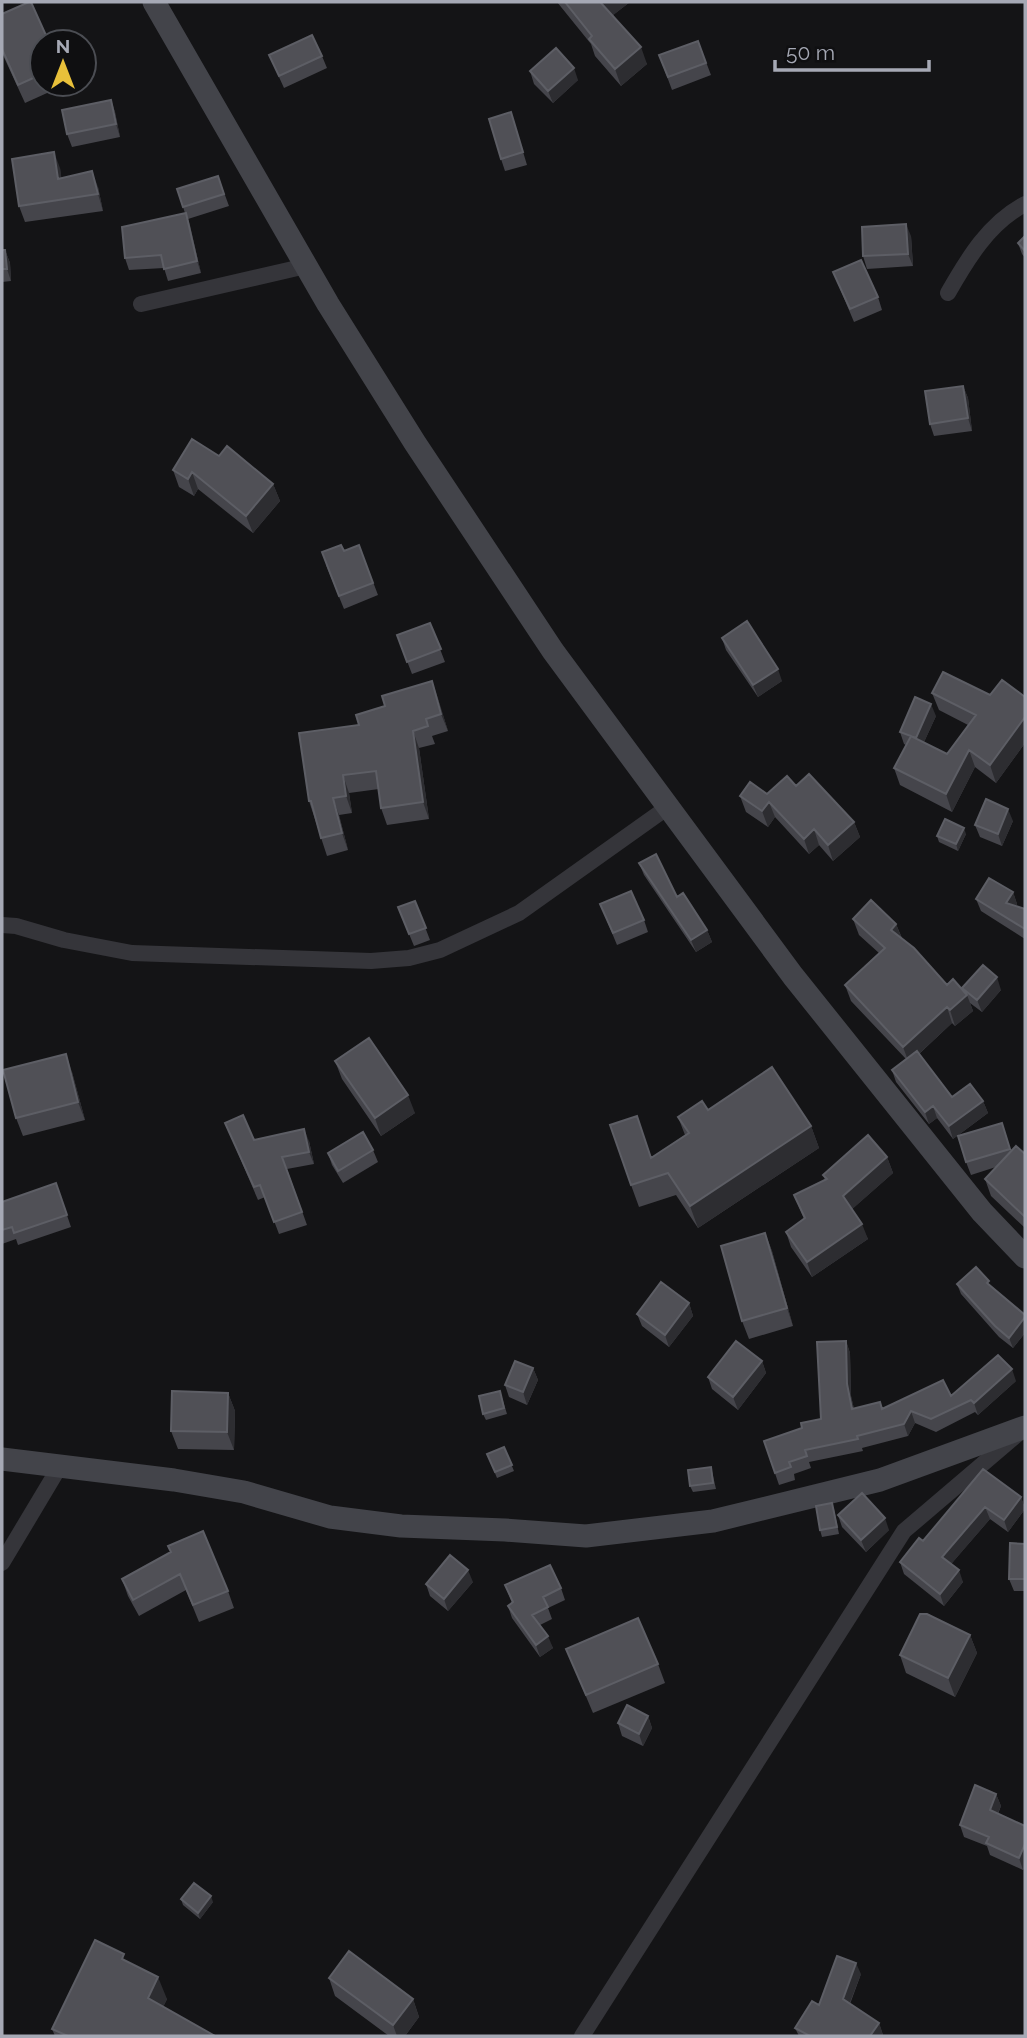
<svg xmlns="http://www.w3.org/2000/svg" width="1027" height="2038" font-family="Raleway,sans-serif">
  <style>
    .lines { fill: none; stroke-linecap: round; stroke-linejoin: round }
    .street { stroke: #35353a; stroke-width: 16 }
    .secondary { stroke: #43444a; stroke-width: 23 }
    .wall { fill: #45454b }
    .shaded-wall { fill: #2d2d31 }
    .building { fill: #505056; stroke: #5d5e65; stroke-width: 2 }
  </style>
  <rect width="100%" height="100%" fill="#141416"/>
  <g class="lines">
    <path class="street" d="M948,293C968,258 989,223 1025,204
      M141,304L306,266
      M2,925L16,926L64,940L132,953L371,961L409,958L440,950L519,913L668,807
      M2,1563L60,1466
      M582,2036L904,1531L1019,1433"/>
    <path class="secondary" d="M154,2L328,304L415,443L553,651L793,976L982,1212L1025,1257
      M2,1459L174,1480L244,1492L330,1517L401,1526L505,1530L586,1536L713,1521L880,1480L1025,1427"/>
  </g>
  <path class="wall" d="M557,2H630L613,15L647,64L621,86L595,56L591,44Z
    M2,14L42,42V84H67L25,103L2,53Z
    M698,41L711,75L672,90L659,55Z
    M269,55L322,56L327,68L284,88Z
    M530,71L578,80L553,103L534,84Z
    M111,100L115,112L120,137L72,147L67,134Z
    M511,112L527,165L505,171L501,159Z
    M60,168L61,179L98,187L103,211L25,222L19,206Z
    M218,176L229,206L188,219L201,273L168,281L164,268L129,270L125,258L185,213L177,189Z
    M911,236L913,266L867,269L863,256Z
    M1025,236V258L1022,254L1018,243Z
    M2,250H5L10,263L11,281L2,282Z
    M833,272L878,297L882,310L854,322Z
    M963,386L968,398L972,431L934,436L930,424Z
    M219,456L273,484L280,501L253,533L198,489L194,496L179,487L173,470Z
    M359,545L378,595L344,609L326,565L344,551Z
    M430,623L445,662L412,674L397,635Z
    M722,638L782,681L758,697L726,650Z
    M432,681L448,731L432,736L435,744L419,748L429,819L387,825L381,808L379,789L349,793L352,813L339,815L348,850L327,856L309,801L385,706Z
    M932,693L1025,697V743L996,783L975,767L952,812L900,785L894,768L906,745L904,744L900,732L936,716L924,742L947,754L968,725L939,710Z
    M796,786L854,822L860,837L833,861L819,845L809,854L775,817L768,827L746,812L740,796L767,794Z
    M1013,821L1002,846L980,837L975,825Z
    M966,834L958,851L939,842L937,836Z
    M639,863L677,897L707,930L712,942L696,952L644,875Z
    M1013,892L1017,904L1016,906L1025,909V939L981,911L976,899Z
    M415,901L430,940L414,946L398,907Z
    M600,904L644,920L648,932L617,945Z
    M853,919L896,924L902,938L947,985L964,991L962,988L1001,990L982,1012L970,1003L973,1011L955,1026L952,1023L919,1054L952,1097L983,1101L988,1113L953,1139L937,1118L929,1124L896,1082L892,1070L906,1059L851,1001L845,985L879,953L859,935Z
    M335,1061L415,1113L381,1136L342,1079Z
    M72,1072L85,1120L23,1136L16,1118Z
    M708,1110L811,1126L819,1148L698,1228L676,1195L639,1207L631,1185L652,1157L685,1135L678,1117Z
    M225,1123L254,1140L309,1141L314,1164L287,1169L307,1225L279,1234L265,1197L258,1200Z
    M1006,1135L1011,1151L1025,1154V1228L991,1196L985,1179L996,1167L971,1175L966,1162Z
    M373,1150L378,1162L343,1183L332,1165L328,1153Z
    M887,1157L893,1173L852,1209L868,1239L812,1277L791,1247L786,1232L804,1219L794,1195L825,1180L823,1175Z
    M56,1183L71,1227L18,1245L16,1239L2,1244V1202Z
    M765,1233L772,1251L793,1326L749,1339L742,1321Z
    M957,1284L991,1286L1025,1315V1333L1013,1348L999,1337L961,1294Z
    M689,1303L693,1316L669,1347L642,1326L637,1314Z
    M846,1341L850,1353L851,1396L854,1409H882L951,1396L1016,1381L978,1415L975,1412L936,1432L915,1423L908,1436L862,1448L863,1451L809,1462L811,1468L794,1474L795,1480L779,1485L764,1441L802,1428L821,1419Z
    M762,1361L766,1373L738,1410L712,1389L708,1377Z
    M533,1368L538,1380L527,1405L509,1397L505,1385Z
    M500,1391L507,1414L486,1420L483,1414Z
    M228,1393L235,1411L234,1450L178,1449L171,1431Z
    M504,1447L514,1471L497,1478L487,1454Z
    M711,1467L716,1489L693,1492L690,1486Z
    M983,1469L1021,1497L1025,1509L1008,1532L990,1519L951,1564L963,1582L944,1606L904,1574L900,1562L923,1541Z
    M834,1509L839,1534L822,1537L820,1530Z
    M838,1515L889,1530L866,1552L842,1527Z
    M1025,1544V1591H1014L1009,1579Z
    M170,1552L228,1591L234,1608L199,1622L186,1590L139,1616L128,1596L122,1579Z
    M473,1582L448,1611L430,1596L426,1584Z
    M505,1585L561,1588L565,1600L548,1608L552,1619L540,1625L553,1648L540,1657L512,1618L508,1606L512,1603Z
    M970,1635L977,1653L955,1697L906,1673L900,1655Z
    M566,1649L658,1664L665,1683L593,1713Z
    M648,1716L652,1728L643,1746L622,1736L618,1723Z
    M996,1794L1001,1806L998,1814L1025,1826V1866L1023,1870L990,1855L987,1846L964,1837L960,1825Z
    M181,1899L213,1902L200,1919L183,1905Z
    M127,1962L167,1999L163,2007L215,2036H55L52,2029Z
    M861,1974L850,2004L879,2023L883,2035L882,2036H799L795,2028L819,2005Z
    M329,1978L413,1999L419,2017L405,2036H389L335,1996Z"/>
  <path class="shaded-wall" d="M602,2H630L608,19L601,3Z
    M641,47L647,64L621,86L615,69Z
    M574,68L578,80L553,103L548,91Z
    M111,100L115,112L120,137L116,124Z
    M54,152L60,168L64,195L58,179Z
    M92,171L98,187L103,211L98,194Z
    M186,213L190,225L201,273L197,261Z
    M906,224L911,236L913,266L908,254Z
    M5,250L10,263L11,281L7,269Z
    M963,386L968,398L972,431L968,418Z
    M192,472L198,489L194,496L188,479Z
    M273,484L280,501L253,533L246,516Z
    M778,669L782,681L758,697L753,685Z
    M432,681L438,698L448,731L441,714Z
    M931,704L936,716L920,751L916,739Z
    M1025,717V743L996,783L990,765Z
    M413,731L419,748L429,819L423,802Z
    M969,750L975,767L952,812L946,794Z
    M343,775L349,793L352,813L346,796Z
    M333,798L339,815L348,850L342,833Z
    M769,802L775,817L768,827L762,811Z
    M1008,809L1013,821L1002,846L998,834Z
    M854,822L860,837L833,861L828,845Z
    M964,828L966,834L958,851L956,844Z
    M814,829L819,845L809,854L804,839Z
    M1013,892L1017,904L1011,916L1006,903Z
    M896,924L902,939L891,930Z
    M707,930L712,942L696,952L691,940Z
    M997,977L1001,990L982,1012L977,1000Z
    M967,995L973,1011L955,1026L950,1010Z
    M947,1007L952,1023L909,1063L903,1047Z
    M66,1054L72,1072L85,1120L78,1102Z
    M408,1095L415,1113L381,1136L375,1118Z
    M983,1101L988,1113L953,1139L949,1126Z
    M933,1106L937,1118L929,1124L925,1112Z
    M811,1126L819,1148L698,1228L690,1206Z
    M304,1129L309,1141L314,1164L309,1152Z
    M887,1157L893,1173L849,1212L843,1196Z
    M862,1224L868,1239L812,1277L807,1262Z
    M765,1233L772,1251L793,1326L787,1308Z
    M689,1303L693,1316L669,1347L665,1335Z
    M1025,1317V1333L1013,1348L1009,1338Z
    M846,1341L850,1353L851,1396L857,1421L852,1409L847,1384Z
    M762,1361L766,1373L738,1410L733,1397Z
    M533,1368L538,1380L527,1405L523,1392Z
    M1012,1369L1016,1381L978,1415L974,1403Z
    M228,1393L235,1411L234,1450L227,1432Z
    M911,1411L915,1423L908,1436L904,1424Z
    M1021,1497L1025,1509L1008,1532L1004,1520Z
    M985,1507L990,1519L947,1569L942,1557Z
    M885,1518L889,1530L866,1552L861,1540Z
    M468,1570L473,1582L448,1611L444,1599Z
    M959,1570L963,1582L944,1606L940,1594Z
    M970,1635L977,1653L955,1697L948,1678Z
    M548,1636L553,1648L540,1657L536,1645Z
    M648,1716L652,1728L643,1746L639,1734Z
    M996,1794L1001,1806L994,1822L990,1810Z
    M1025,1844V1866L1023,1870L1019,1858Z
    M211,1896L213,1902L200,1919L198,1913Z
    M856,1963L861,1974L847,2010L843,1999Z
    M158,1977L167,1999L156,2021L148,1998Z
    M413,1999L419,2017L405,2036H397L393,2025Z
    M879,2023L883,2035L882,2036H870Z"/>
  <path class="building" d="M29,2H31L49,42H42V74L18,85L2,49V14Z
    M565,2H602L601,3L641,47L615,69L589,39L592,36Z
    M312,35L322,56L279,76L269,55Z
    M698,41L706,63L668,77L659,55Z
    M556,48L574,68L548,91L530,71Z
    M111,100L116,124L67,134L62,110Z
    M511,112L523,152L501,159L489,119Z
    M54,152L58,179L92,171L98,194L19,206L12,159Z
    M218,176L224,194L183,207L177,189Z
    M186,213L197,261L164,269L161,255L125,258L122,227Z
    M906,224L908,254L863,256L862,227Z
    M1025,236V251L1018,243Z
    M2,250H5L7,269H2Z
    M861,260L878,297L850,309L833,272Z
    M963,386L968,418L930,424L925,391Z
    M192,439L219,456L227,446L273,484L246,516L192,472L188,479L173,470Z
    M341,545L344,551L359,545L373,583L339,596L322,552Z
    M747,621L778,669L753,685L722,638Z
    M430,623L441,649L407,662L397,635Z
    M943,672L990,695L1002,680L1025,697V717L990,765L969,750L946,794L894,768L911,736L947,754L976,715L932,693Z
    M432,681L441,714L426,719L428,726L413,731L423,802L381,808L376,771L343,775L346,796L333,798L342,833L321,838L311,801H309L299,733L359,725L356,715L385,706L382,696Z
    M915,697L931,704L916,738L900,732Z
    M809,774L854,822L828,845L814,829L804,839L769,802L762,811L740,796L750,782L767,794L787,776L796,786Z
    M986,799L1008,809L998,834L975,825Z
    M945,819L964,828L956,844L937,836Z
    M656,854L677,897L683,893L707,930L691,940L639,863Z
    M989,878L1013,892L1006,903L1025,909V929L976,899Z
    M631,891L644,920L613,933L600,904Z
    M871,900L896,924L891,930L914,948L947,985L953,979L967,995L950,1010L947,1007L903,1047L845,985L885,948L853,919Z
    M415,901L426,928L409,934L398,907Z
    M983,965L997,977L977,1000L962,988Z
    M369,1038L408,1095L375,1118L335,1061Z
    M917,1051L952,1097L970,1084L983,1101L949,1126L933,1106L925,1112L892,1070Z
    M66,1054L78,1102L16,1118L3,1070Z
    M772,1067L811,1126L690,1206L668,1173L631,1185L610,1125L637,1116L651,1158L689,1133L678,1117L702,1101L708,1110Z
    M243,1115L254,1140L304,1129L309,1152L282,1157L302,1212L274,1222L260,1185L254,1187L225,1123Z
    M1002,1123L1010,1149L966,1162L958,1136Z
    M363,1132L373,1150L338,1171L328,1153Z
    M868,1135L887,1157L843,1196L862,1224L807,1262L786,1232L805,1218L794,1195L827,1179L823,1175Z
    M1016,1146L1025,1154V1217L985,1179Z
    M56,1183L67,1215L14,1233L12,1227L2,1230V1202Z
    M765,1233L787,1308L742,1321L721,1246Z
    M976,1267L989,1281L987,1283L1025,1315V1317L1009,1338L995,1326L957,1284Z
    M661,1282L689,1303L665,1335L637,1314Z
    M736,1341L762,1361L733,1397L708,1377Z
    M846,1341L847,1384L852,1409L880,1402L882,1409L943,1380L951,1396L998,1355L1012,1369L974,1403L971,1400L931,1419L911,1411L904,1424L857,1436L858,1439L805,1450L807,1456L789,1462L791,1467L775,1473L764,1441L802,1428L801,1423L821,1419L817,1342Z
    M515,1361L533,1368L523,1392L505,1385Z
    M172,1391L228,1393L227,1432L171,1431Z
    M500,1391L504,1408L483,1414L479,1396Z
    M504,1447L512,1465L495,1472L487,1454Z
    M711,1467L713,1483L690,1486L688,1470Z
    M983,1469L1021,1497L1004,1520L985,1507L942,1557L959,1570L940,1594L900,1562L919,1538L923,1541Z
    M862,1493L885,1518L861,1540L838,1515Z
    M832,1503L837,1527L820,1530L816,1506Z
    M203,1531L228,1591L193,1605L180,1574L133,1600L122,1579L171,1552L168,1546Z
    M1010,1543L1025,1544V1579H1009Z
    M450,1555L468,1570L444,1599L426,1584Z
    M550,1565L561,1588L543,1597L548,1607L532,1615L548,1636L536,1645L508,1606L513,1602L505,1585Z
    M920,1614H927L970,1635L948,1678L900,1655Z
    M638,1618L658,1664L586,1695L566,1649Z
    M627,1705L648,1716L639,1734L618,1723Z
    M975,1785L996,1794L990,1810L1025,1826V1844L1019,1858L986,1843L989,1837L960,1825Z
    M194,1883L211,1896L198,1913L181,1899Z
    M95,1940L124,1954L122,1959L158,1977L148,1998L215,2036H68L52,2029Z
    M349,1951L413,1999L393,2025L329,1978Z
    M837,1956L856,1963L843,1999L879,2023L870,2036H810L795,2028L812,2001L819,2005Z"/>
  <rect width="1027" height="2038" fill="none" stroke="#a6a9b5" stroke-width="7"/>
  <g transform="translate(63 63)"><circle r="33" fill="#0f0f11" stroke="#4b4d53" stroke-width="2"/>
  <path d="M0-5L12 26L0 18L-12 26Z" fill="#e8c03a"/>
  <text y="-10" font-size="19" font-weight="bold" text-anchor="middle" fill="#a6a9b5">N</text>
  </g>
  <path d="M775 60v10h154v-10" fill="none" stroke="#a6a9b5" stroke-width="3.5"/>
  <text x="786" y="60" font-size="21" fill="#a6a9b5" stroke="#0f0f11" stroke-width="5" paint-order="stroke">50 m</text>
</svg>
